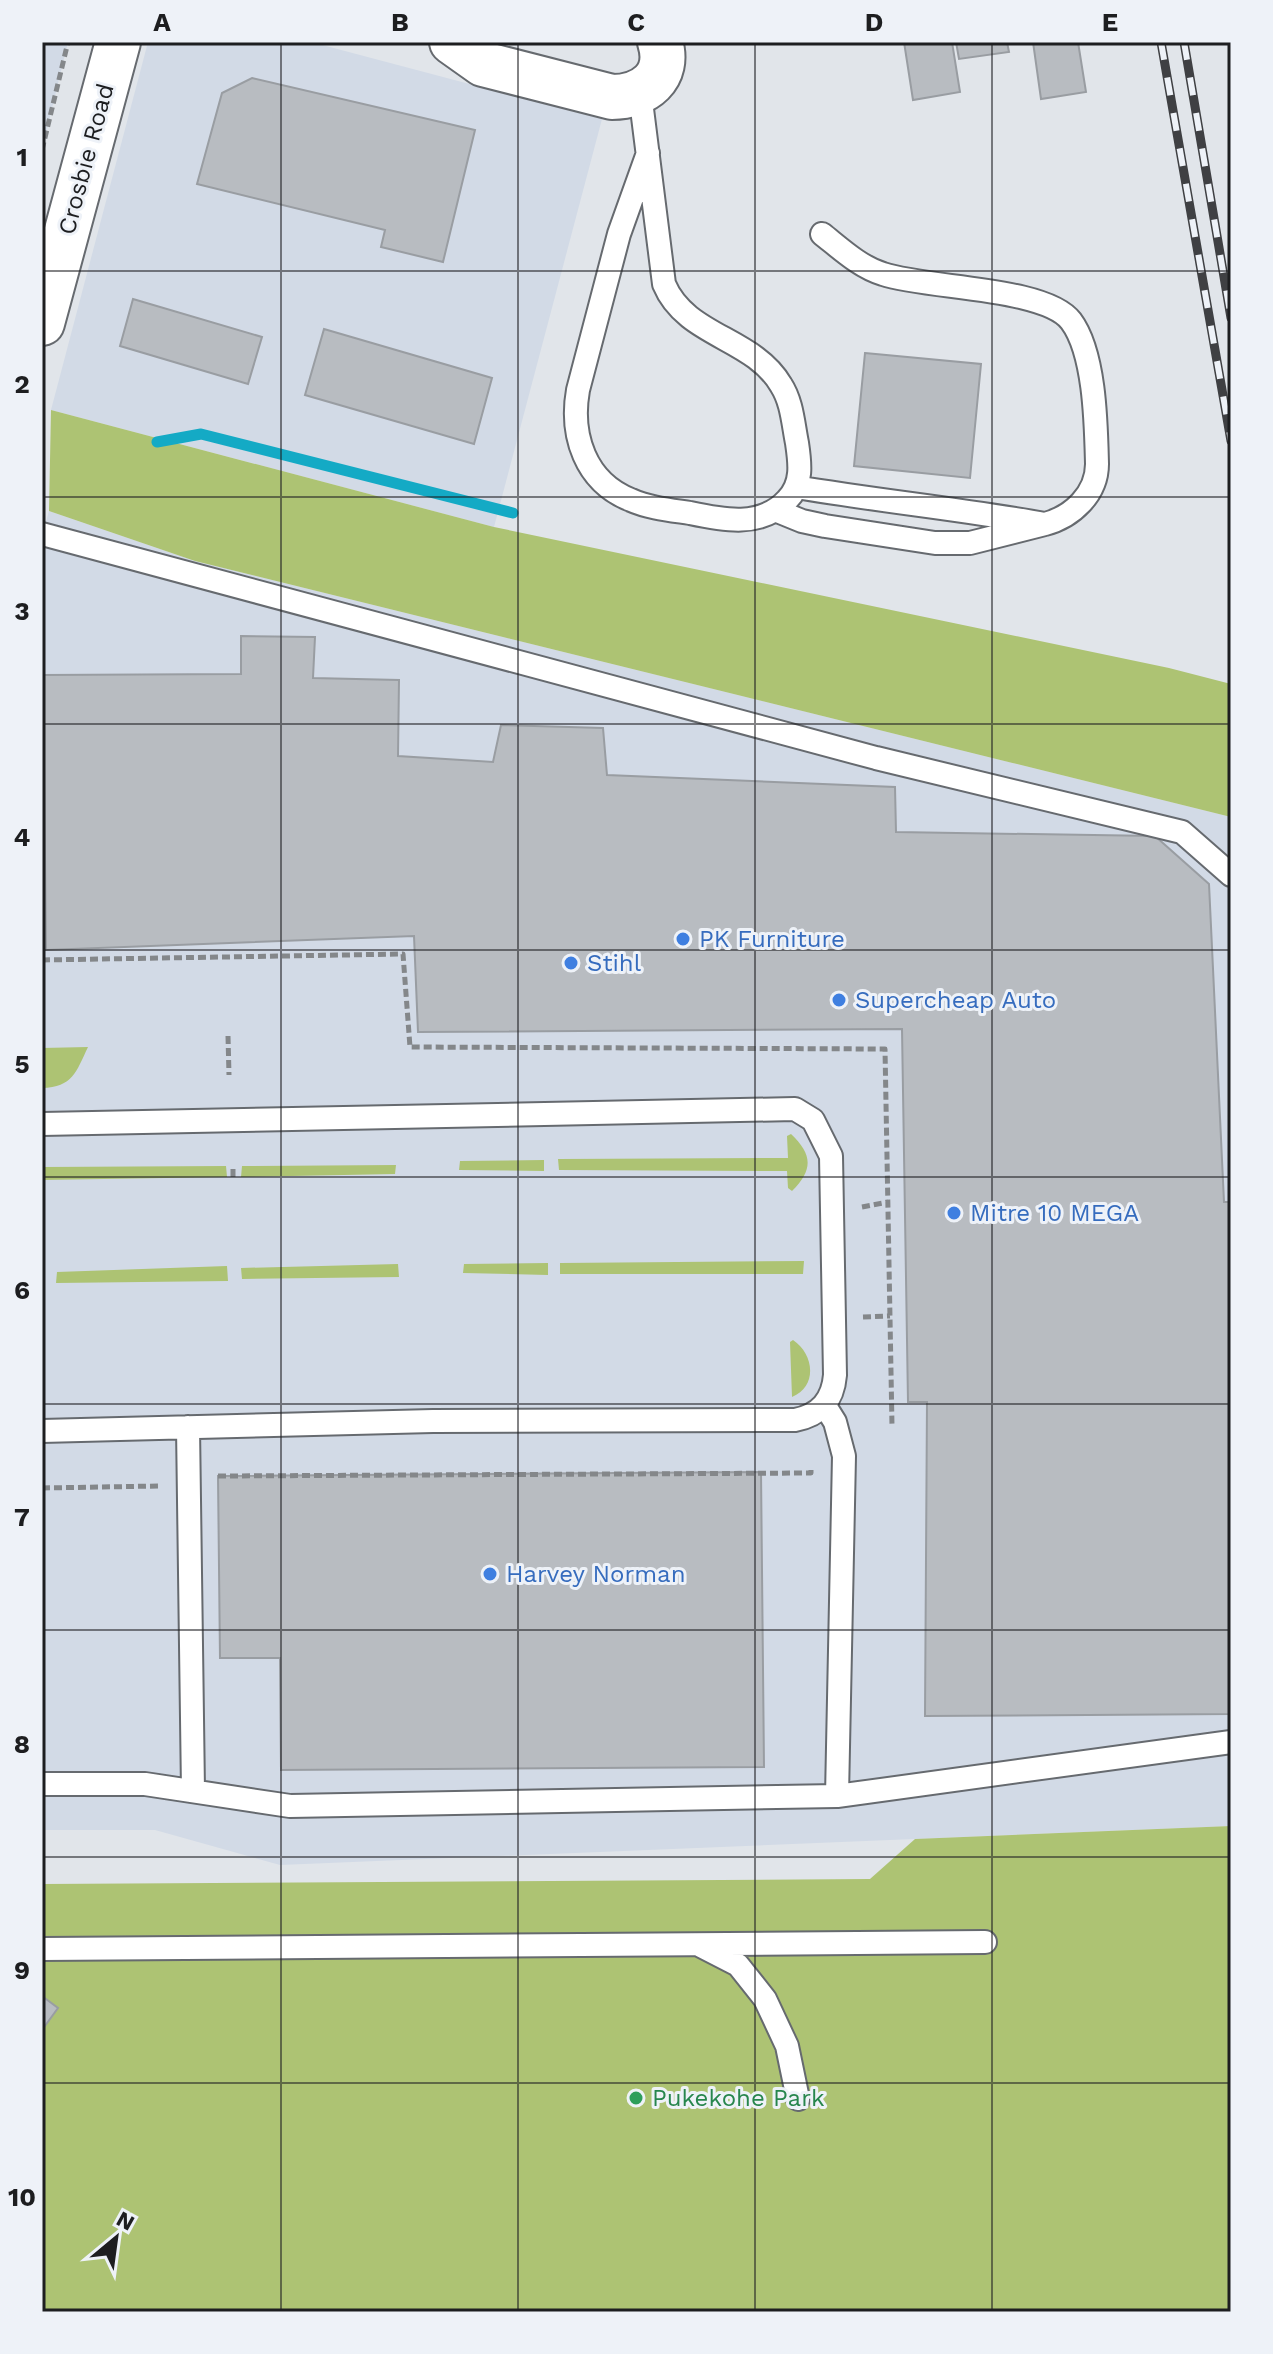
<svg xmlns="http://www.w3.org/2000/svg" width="1273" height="2354" font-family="'Work Sans',sans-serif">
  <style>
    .built { fill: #d2dae6 }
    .green { fill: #adc373 }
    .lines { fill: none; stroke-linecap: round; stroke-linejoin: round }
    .stream { stroke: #14aac5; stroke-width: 11 }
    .building { fill: #b8bcc1; stroke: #999da2; stroke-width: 2 }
    .service-casing { stroke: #666a6f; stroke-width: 26 }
    .minor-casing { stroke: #666a6f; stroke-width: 48 }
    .path { stroke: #84878a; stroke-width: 5; stroke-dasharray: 8 4; stroke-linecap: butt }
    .service { stroke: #fff; stroke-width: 22 }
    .minor { stroke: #fff; stroke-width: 44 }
    .rail-casing { stroke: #3f4043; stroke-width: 9 }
    .rail { stroke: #eef2f8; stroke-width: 6; stroke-dasharray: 18; stroke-linecap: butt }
    .grid { fill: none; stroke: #1d1e20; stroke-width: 2; stroke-opacity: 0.55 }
    .shop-dot { fill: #3f7fe0; stroke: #eef2f8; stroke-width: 3 }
    .leisure-dot { fill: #2e9e5b; stroke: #eef2f8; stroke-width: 3 }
    .labels { text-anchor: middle; stroke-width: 6; stroke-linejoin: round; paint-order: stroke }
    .street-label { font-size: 24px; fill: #1d1e20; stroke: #eef2f8 }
    .shop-label { font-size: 24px; fill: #366cbe; stroke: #eef2f8; text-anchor: start }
    .leisure-label { font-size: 24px; fill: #27864d; stroke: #eef2f8; text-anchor: start }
    .neatline { fill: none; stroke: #1d1e20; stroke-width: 3 }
    .grid-label { font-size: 26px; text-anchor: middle; font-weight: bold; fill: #1d1e20 }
  </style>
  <rect width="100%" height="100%" fill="#e1e5ea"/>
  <path class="built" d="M42,42H68L42,150Z
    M148,42H311L602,119L494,527L51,410Z
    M49,511L195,561L1231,817V1826L280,1865L155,1830H42V536Z"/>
  <path class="green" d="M51,410L494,527L1169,668L1231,684V817L195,561L49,511Z
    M88,1047C76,1072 73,1087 42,1088V1048Z
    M791,1134C812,1154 814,1169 792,1191L788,1188L787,1171L559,1170L558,1159L788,1158L787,1136Z
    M544,1160V1171L459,1170L460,1161Z
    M396,1165L395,1174L241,1177L242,1166Z
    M226,1166L227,1177L42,1180V1167Z
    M804,1261L803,1274H560V1263Z
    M548,1263V1275L463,1273L464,1264Z
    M398,1264L399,1277L242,1279L241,1268Z
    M227,1266L228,1281L56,1283L57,1272Z
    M793,1340C814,1354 818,1386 792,1397L790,1342Z
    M1231,1826V2312H42V1884L870,1879L915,1839Z"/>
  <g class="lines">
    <path class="stream" d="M157,442L201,434L513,513"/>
  </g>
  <path class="building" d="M904,42H952L960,92L913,100Z
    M956,42H1007L1009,52L959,59Z
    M1033,42H1078L1086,92L1041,99Z
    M252,78L475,130L443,262L381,247L385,230L197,184L222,93Z
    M133,299L262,337L248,384L120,346Z
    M324,329L492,378L474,444L305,395Z
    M865,353L981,364L970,478L854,466Z
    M241,636L315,637L313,678L399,680L398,756L493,762L501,725L603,728L607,775L895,787L896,832L1155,836L1209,884L1224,1202H1231V1714L925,1716L927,1402H908L902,1029L418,1032L414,936L46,950L43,675L241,674Z
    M761,1472L764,1767L281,1770L280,1658H220L218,1476Z
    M42,1996L58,2008L42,2030Z"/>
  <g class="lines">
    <g class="service-casing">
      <path id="service" d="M640,93L664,284C686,337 753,337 781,385C792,402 793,423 797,443C800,463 803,484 787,500C761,528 723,520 690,513C670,510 649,508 631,500C585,482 570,435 578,390L619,234L648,153
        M822,234C841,249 860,267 883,274C928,289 1045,287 1071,321C1095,353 1096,424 1097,464C1097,494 1072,517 1045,524
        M775,510L802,521L825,526L935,543H970L1045,524C962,509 879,501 796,487
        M42,534L876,758L1182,832L1231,875
        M42,1124L795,1109L813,1120L831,1156L835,1375C833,1400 820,1415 795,1420L433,1421L42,1431
        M825,1406L835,1422L844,1456L837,1796
        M188,1427L193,1791
        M42,1784H145L290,1806L837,1796L1231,1742
        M701,1946L738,1965L765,1999L787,2046L798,2099
        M42,1949L985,1942"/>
    </g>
    <g class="minor-casing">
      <path id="minor" d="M452,42L483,64L612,97C644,97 671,77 660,42
        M42,323L118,42"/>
    </g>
    <path class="path" d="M42,150L68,42
      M42,960L403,954L410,1047L885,1049L892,1426
      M228,1036L229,1075
      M233,1177V1165
      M862,1207L888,1202
      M863,1317L890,1316
      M218,1476L811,1473V1470
      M42,1488L160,1486"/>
    <use href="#service" class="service"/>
    <use href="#minor" class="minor"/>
    <g class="rail-casing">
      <path id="rail" d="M1161,42L1231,441
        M1184,42L1231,318"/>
    </g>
    <use href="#rail" class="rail"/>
  </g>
  <path class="grid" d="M281,42V2312M518,42V2312M755,42V2312M992,42V2312M42,271H1231M42,497H1231M42,724H1231M42,950H1231M42,1177H1231M42,1404H1231M42,1630H1231M42,1857H1231M42,2083H1231"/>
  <g class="shop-dot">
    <circle cx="683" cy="939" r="8"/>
    <circle cx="571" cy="963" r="8"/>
    <circle cx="839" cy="1000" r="8"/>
    <circle cx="954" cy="1213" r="8"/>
    <circle cx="490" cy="1574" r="8"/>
  </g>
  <circle class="leisure-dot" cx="636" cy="2098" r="8"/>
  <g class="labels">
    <g class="street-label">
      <text transform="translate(86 159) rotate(-75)" y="8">Crosbie Road</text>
    </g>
    <g class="shop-label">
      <text x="699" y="947">PK Furniture</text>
      <text x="587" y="971">Stihl</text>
      <text x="855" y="1008">Supercheap Auto</text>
      <text x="970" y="1221">Mitre 10 MEGA</text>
      <text x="506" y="1582">Harvey Norman</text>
    </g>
    <g class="leisure-label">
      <text x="652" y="2106">Pukekohe Park</text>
    </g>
  </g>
  <rect width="1273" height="2354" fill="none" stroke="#eef2f8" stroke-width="88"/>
  <g transform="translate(116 2238) rotate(29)" stroke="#eef2f8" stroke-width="6" paint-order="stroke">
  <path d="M0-6L14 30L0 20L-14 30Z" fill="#1d1e20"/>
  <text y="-12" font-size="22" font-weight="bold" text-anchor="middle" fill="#1d1e20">N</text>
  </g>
  <rect x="44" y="44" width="1185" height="2266" class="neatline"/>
  <g class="grid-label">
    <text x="162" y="31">A</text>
    <text x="400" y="31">B</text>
    <text x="636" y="31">C</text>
    <text x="874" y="31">D</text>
    <text x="1110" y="31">E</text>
    <text x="22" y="166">1</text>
    <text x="22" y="393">2</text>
    <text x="22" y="620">3</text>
    <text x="22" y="846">4</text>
    <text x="22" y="1073">5</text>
    <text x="22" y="1299">6</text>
    <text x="22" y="1526">7</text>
    <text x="22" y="1753">8</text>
    <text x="22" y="1979">9</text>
    <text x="22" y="2206">10</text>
  </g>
</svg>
